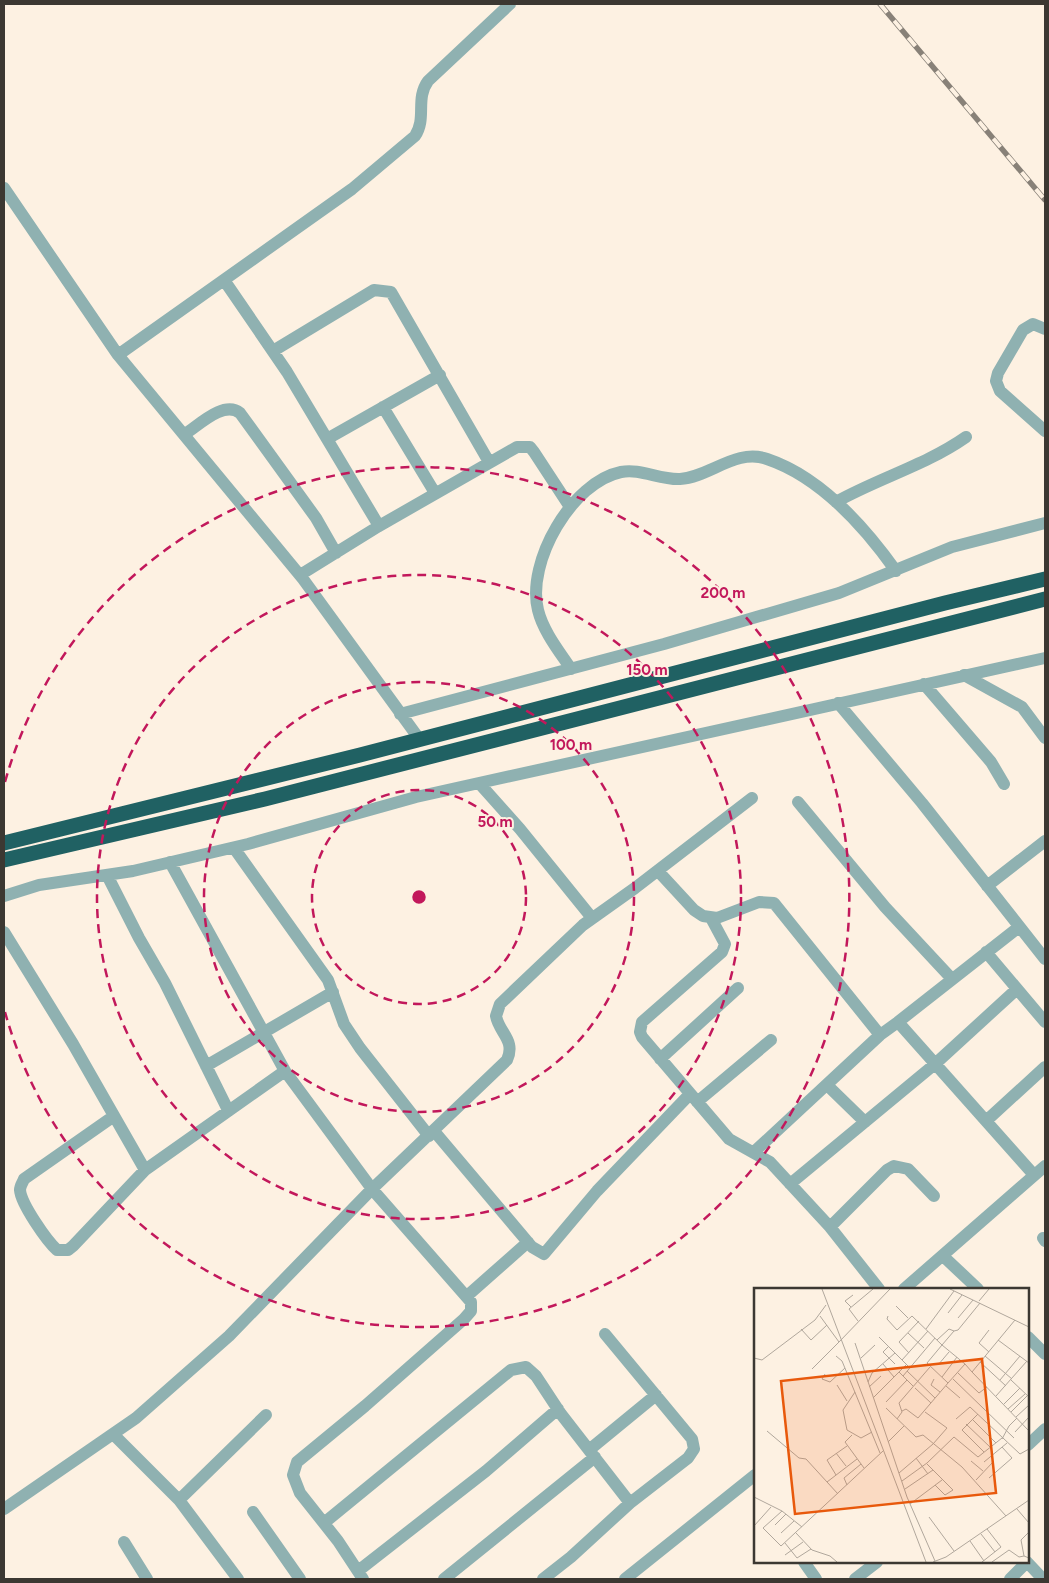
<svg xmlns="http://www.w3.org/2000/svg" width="1049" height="1583" font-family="Figtree,sans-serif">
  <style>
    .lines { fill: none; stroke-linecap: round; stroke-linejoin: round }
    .street { stroke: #8fb1b1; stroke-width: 12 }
    .highway { stroke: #206163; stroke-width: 15 }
    .rail-casing { stroke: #888178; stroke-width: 5.5 }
    .rail { stroke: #fdf1e2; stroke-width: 4; stroke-dasharray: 11; stroke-linecap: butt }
    .ring { fill: none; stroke: #c2185b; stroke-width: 2.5; stroke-dasharray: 9 6 }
    .inset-road { fill: none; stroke: #b0a79c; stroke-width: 1 }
    .view { fill: #e8590c; fill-opacity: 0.15; stroke: #e8590c; stroke-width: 2.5 }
    .inset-edge { fill: none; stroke: #3c3832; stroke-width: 2.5 }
    .centre { fill: #c2185b; stroke: #fdf1e2; stroke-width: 2.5 }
    .ring-label { font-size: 15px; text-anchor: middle; font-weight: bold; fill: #c2185b; stroke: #fdf1e2; stroke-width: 4; stroke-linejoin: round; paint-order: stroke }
  </style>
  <rect width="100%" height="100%" fill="#fdf1e2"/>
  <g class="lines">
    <path class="street" d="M4,188L118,355L303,579L420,740
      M224,280L287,372L379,526
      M1045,329L1033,324L1023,330L998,373L996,381L1000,391L1045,431
      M273,351L374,290L391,292L489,462
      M118,355L352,189L415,136C427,118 415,99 428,81L510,4
      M383,407L435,493
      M185,434C199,425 224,400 240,413L316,518L336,553
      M327,439L440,375
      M836,502C879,478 926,465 966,437
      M300,575L379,526L517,447H530L534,452L570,507
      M571,669C559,651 543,631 538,610C526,562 572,482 621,472C640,468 660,480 680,479C710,477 736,448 767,459C821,477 864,526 896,571
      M964,675L1022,707L1045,738
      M924,684L991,762L1004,784
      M838,703L922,803L1045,959
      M400,714L664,644L839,593L952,547L1045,523
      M479,783L520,829L592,918
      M798,802L885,907L952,979
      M234,848L328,980L344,1024L360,1048L429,1136
      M170,862L285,1071L372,1189L471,1302V1311L464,1319L365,1406L297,1462L293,1475L300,1493L338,1541L363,1579
      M658,871L694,910L703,916L717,918L759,902L774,903L880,1035L898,1022L1034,1175
      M107,875L139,938L165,983L228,1110
      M987,886L1045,841
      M4,896L39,885L133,871L248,844L416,797L1045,658
      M711,918L725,944L722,952L642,1022L640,1032L642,1037L729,1139L770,1162L830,1227L879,1289
      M4,932L73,1044L145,1170
      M986,952L1045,1022
      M898,1022L1019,927
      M660,1059L738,988
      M206,1066L333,992
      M827,1085L865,1122
      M697,1102L771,1040
      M114,1116L24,1179C23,1182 20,1186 20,1190C21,1204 47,1241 57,1250H68L73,1246L145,1170L285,1071
      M986,1121L1045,1067
      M434,1131L532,1247L544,1254L597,1191L690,1094
      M754,1152L880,1035
      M790,1184L935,1064L1017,989
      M830,1227L887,1170L894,1166L908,1169L934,1196
      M1043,1238L1045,1241
      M943,1256L978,1289
      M904,1289L1045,1166
      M467,1296L528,1242
      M1028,1337L1045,1354
      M113,1434L179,1500L238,1579
      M1028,1445L1045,1429
      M589,1450L656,1395
      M179,1500L266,1415
      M4,1509L136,1418L229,1336L372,1189L507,1060C516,1040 499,1033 496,1016L500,1004L583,925L635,888L752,798
      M253,1512L300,1579
      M324,1523L511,1370L526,1367L536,1376L561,1414L630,1503
      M124,1542L147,1579
      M804,1562L816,1579
      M1027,1562L1043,1579
      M358,1571L486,1471L558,1409
      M444,1579L595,1457
      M543,1579L571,1557L630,1503L688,1458L694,1449L692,1439L605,1334
      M625,1579L755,1475
      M855,1579L877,1562
      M1010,1579L1027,1562"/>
    <path class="highway" d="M4,843L360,755L945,603L1045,579
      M4,860L265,799L1045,599"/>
    <g class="rail-casing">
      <path id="rail" d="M880,4L1045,200"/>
    </g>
    <use href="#rail" class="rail"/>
  </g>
  <g class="ring">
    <circle cx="419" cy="897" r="107"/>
    <circle cx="419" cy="897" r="215"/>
    <circle cx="419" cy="897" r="322"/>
    <path d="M5 782A430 430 0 1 1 5 1012"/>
  </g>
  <g transform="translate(754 1288)">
    <rect width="275" height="275" fill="#fdf1e2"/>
    <path class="inset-road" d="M68,1L172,274M196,1L275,39M225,13L235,1M142,18L154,30M97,19L91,13L99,7M194,25L208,7M66,28L85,54L136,1M134,28L133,31L143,42L158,28L188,57L211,76L194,95L173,75L188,57L200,43L204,42L226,15M204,30L219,12M104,33L95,21L119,1M47,41L57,52L73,37M172,41L200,3M235,42L225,55L235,64M154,45L170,60M125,49L156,80M183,52L195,41L200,43M244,52L275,75M101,55L153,209L181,273M135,58L129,64L141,76M155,65L145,54L165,33M82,68L88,73L126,165M231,68L258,91M0,70L8,72L61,32L72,17M107,70L121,57M148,72L174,43M226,74L252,98M129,76L140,89M211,76L218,84L261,32M184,77L195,64M58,81L85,54M153,83L181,110M145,84L159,98M218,84L275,143M204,85L225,105L233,99M71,86L68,91L76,94L91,80M149,88L181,50M188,89L203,69M180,91L177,97L186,104M199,91L260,150M246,92L266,68M257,92L275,109M114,94L118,85L141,65M83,97L93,113M192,98L206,110M115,99L127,88M161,100L177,115M101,104L89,122L93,142L107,150L118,144M242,108L273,73M119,110L153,76M132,114L153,92M250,116L266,100M132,120L162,149L169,147L208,179L252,228M254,121L271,106M148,123L152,121L164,130L194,95M171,124L193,140L179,156M257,124L273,108M224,126L208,142L230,164M262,129L275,117M143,131L148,124L145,115L176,79M202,131L216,119L266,166L275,161M218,131L242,155M212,136L236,159M13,143L45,170L52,171L84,206M261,144L275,129M98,147L91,154L110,180M248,151L255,138L263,130M134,154L150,138M82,165L92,178M162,170L174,186M217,173L229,183M230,174L253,155M173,176L199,202L191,207L181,197M145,185L179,156M82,187L73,172L93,158M235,190L258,170L248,159M222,192L239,174M148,193L173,175L200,149L224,169L248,150M73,194L103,171M93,197L90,190L107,176M151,201L179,182M0,209L28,223L48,239M156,216L188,192M263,221L275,235M28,223L9,240L27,258L129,163M175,229L200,263M21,237L32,226M0,238L17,219M275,244L267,252L270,268L275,270M27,245L40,233M42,245L58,262L76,268L83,274M227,246L241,264M216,253L230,273M31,255L43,270L57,261M31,267L49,254M179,274L192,269L275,212M228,274L247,259L233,241M238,274L255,262L265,269L270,268"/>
    <path class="view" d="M228,71L242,205L41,226L27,93Z"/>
    <rect width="275" height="275" class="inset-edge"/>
  </g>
  <circle cx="419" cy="897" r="8" class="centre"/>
  <g class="ring-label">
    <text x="723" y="598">200 m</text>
    <text x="647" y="675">150 m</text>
    <text x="571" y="750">100 m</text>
    <text x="495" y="827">50 m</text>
  </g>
  <rect width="1049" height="1583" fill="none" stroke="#3c3832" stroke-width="10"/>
</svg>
